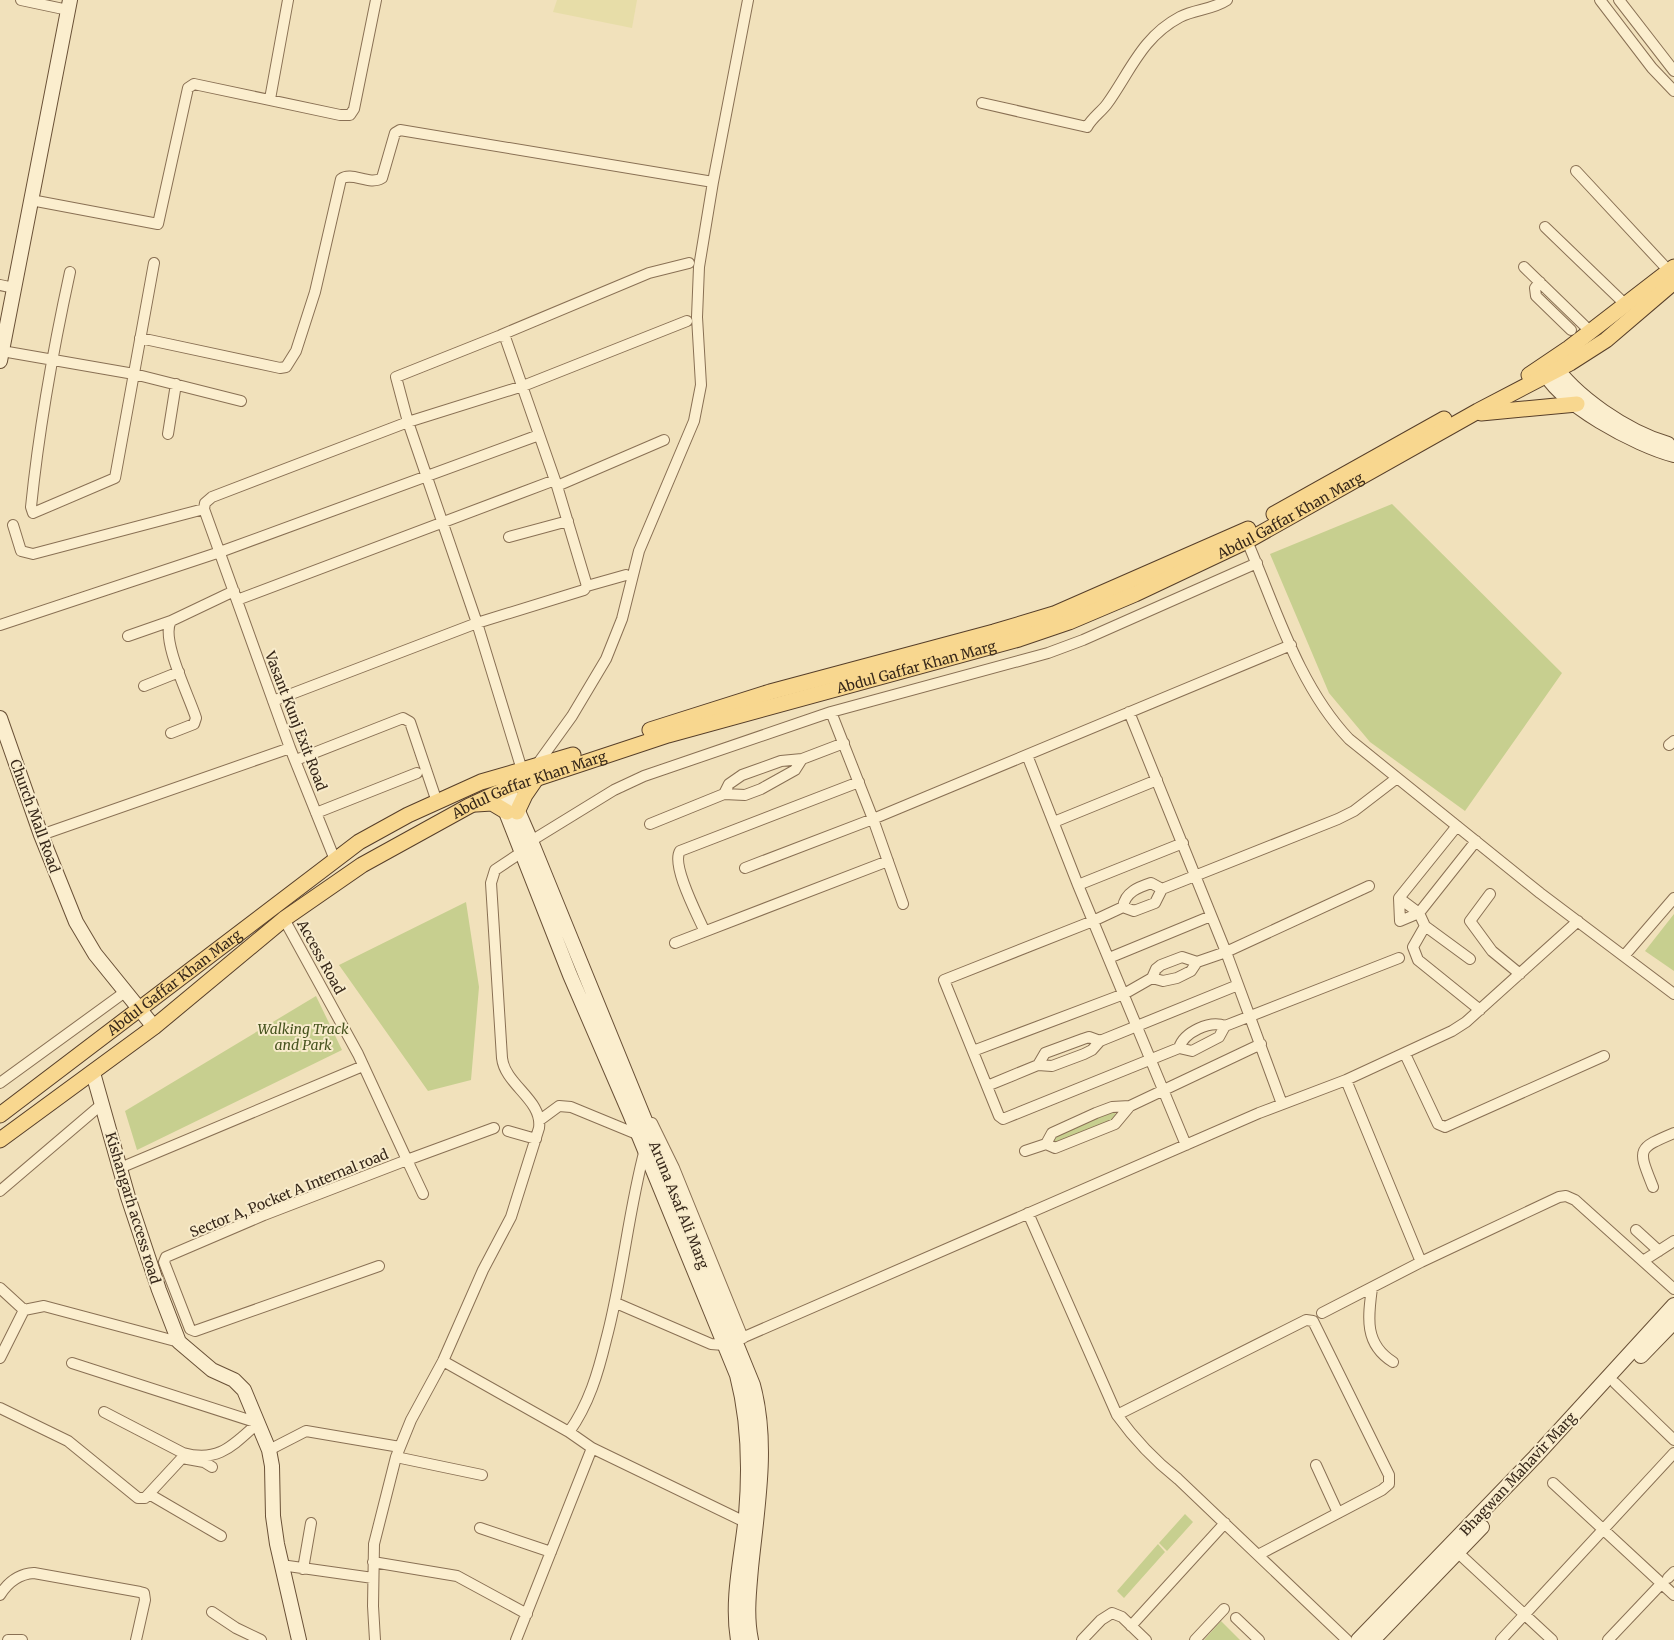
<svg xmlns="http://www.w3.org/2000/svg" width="1674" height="1640" font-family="Merriweather,serif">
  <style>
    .farmland { fill: #e7dda8 }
    .green { fill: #c7cf8f }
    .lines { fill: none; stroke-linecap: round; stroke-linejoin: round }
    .street-casing { stroke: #897054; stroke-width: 12 }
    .secondary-casing { stroke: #6a5137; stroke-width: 16 }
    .primary-casing { stroke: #563e29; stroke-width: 17 }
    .street { stroke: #fbeece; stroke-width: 10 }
    .secondary { stroke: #fbeece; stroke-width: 14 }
    .primary { stroke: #f8d78f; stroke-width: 15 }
    .labels { text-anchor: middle; stroke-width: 4; stroke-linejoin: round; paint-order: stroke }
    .street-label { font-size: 14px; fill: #37281a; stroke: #f8ebcb }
    .park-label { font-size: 14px; font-style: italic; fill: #47541f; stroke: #f8ebcb }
  </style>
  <rect width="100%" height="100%" fill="#f1e1bb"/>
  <path class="farmland" d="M557,0H637L632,28L553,12Z"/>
  <path class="green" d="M1392,504L1562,673L1465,811L1370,742L1329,693L1270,554Z
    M466,902L479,987L471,1080L428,1091L339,965Z
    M1674,914V971L1645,951Z
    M316,996L342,1050L137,1150L125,1111Z
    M1114,1109L1118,1121L1044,1148L1053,1136Z
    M1185,1514L1193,1522L1167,1551L1159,1543Z
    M1158,1544L1165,1552L1124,1598L1117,1591Z
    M1221,1621L1240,1640H1204Z"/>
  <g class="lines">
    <g class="street-casing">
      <path id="street" d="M21,0L68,10
        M1600,0L1652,68L1674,91
        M1619,0L1674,71
        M270,99L288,0
        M982,103L1087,127C1092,118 1101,112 1107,104C1130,72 1142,37 1180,17C1195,9 1212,10 1227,0
        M1576,171L1669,271
        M31,200L158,224L188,88L194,84L340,115H350L354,109L376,0
        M1545,227L1626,305
        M1524,267L1591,332
        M70,272C53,350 39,428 31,507L33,513L115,478L154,263
        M1540,282L1535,288L1536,296L1571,330
        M0,285L14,288
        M501,335L649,273L689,263
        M140,338L280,368L286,367L296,351L315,292L341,179C352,171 369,186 382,178L395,133L400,130L713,182
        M2,351L134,374L241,401
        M168,434L176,384
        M557,486L664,440
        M13,525L21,551L33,554L204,509
        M509,537L568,521
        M1247,541C1276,608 1298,685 1349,739L1540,893L1674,994
        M587,586L626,575
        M237,600L555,480
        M0,625L220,552L539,435
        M128,636L171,621
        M144,686L179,672
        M273,701L477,623L584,590L587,586L557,486L505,337L499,336L396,377L408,422L523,386L687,321
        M831,712L873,819L903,904
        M1129,712L1226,952L1282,1104
        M171,733L194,724L196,718C190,698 160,639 171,621L234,591
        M1669,745L1674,741
        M1027,755L1078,885L1186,1145
        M296,760L403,718L410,722L437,802
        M536,766L572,716L606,659L622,619L639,551L694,421L701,385L697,317L699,267L713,182L748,0
        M1397,778L1354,811L1338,819L1162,889L1155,903L1134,911L1123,907L1093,921L944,980L999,1116L1003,1119L1179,1048L1192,1051L1219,1037L1225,1026L1399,958
        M724,794L729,784L742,775L781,761L802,759L844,743
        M316,813L417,773
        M1054,822L1157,780
        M650,824L724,794L745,795L761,789L795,770L802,759
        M1457,826L1399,898L1400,921L1419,913L1476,841
        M41,835L290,748
        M531,841L614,790L644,776L831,712L1048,653L1083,640L1257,563
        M335,860L290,748L204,509L205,503L212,497L408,422L477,623L522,770
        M745,868L873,819L1291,645
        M1078,885L1183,843
        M1490,894L1470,921L1492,951L1520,974
        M1399,898L1419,913L1425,926L1470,959
        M1123,907C1125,892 1139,887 1151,883L1162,889
        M284,919L358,1054L407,1160L264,1215L166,1257L164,1262L190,1329L195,1331L379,1266
        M1425,926L1413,947L1418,960L1480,1010
        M704,930C697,914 671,865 680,851L859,782
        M675,943L888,861
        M1624,956L1674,898
        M1109,958L1211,916
        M1152,978L1163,981L1177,978L1191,971L1197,962L1226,952L1369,886
        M1179,1048C1184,1032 1210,1020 1225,1026
        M973,1051L1124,994L1152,978L1156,969L1161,965L1182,957L1197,962
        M1405,1054L1438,1124L1445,1127L1604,1056
        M1038,1065L1045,1053L1083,1039L1089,1037L1100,1041
        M1346,1080L1421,1262
        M0,1083L125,992
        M987,1086L1038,1065L1052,1066L1084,1054L1092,1050L1100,1041L1238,985
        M540,1120L559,1106L571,1107L639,1135
        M652,1123L674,1168L743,1338
        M508,1131L536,1139
        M1046,1144L1055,1148L1115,1124L1130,1106
        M1025,1151L1046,1144L1052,1133L1096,1113L1112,1107L1130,1106L1261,1044
        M120,1168L363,1066
        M1653,1187C1638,1149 1636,1149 1674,1133
        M0,1191L102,1104
        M423,1194L407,1160L494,1128
        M1028,1213L1117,1415C1135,1440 1154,1460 1178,1479L1347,1640
        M1636,1230L1659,1251
        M1643,1261L1674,1241
        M0,1288L24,1310
        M1372,1288C1368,1317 1364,1344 1393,1362
        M616,1303L711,1344L724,1345L735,1341L1259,1113L1346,1080L1452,1031L1466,1022L1578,921
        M24,1310L44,1306L179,1342
        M1322,1313L1421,1262L1559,1197L1566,1196L1575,1200L1674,1289
        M0,1358L24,1310
        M443,1361L569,1432C589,1404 598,1373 606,1340C623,1277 628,1212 645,1149
        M72,1363L258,1423
        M1615,1383L1674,1440
        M0,1408L68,1441L138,1498H145L182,1458L204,1462L212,1467
        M104,1412L183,1453C219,1463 233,1445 258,1423
        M1117,1415L1306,1320L1313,1321L1389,1475V1484L1382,1490L1258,1555
        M569,1432L592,1448L745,1522
        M269,1450L306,1431L400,1447
        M396,1457L482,1475
        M1316,1465L1338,1513
        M1553,1483L1674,1595
        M149,1494L221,1536
        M480,1528L551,1552
        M1454,1549L1552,1640
        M373,1562L457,1576L527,1614
        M281,1565L373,1578
        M303,1569L311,1523
        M1668,1578L1674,1572
        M0,1595C8,1582 18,1574 34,1573L140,1592L144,1593L145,1600L136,1640
        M212,1612L236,1628L261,1640
        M1236,1618L1259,1640
        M1131,1626L1225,1523
        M8,1640H22
        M375,1640L373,1606L374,1544L396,1457L411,1420L443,1361L483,1270L511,1217L539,1128C543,1100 505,1085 502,1058L491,883L495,870L522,852
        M516,1640L592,1448
        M1082,1640L1101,1620L1112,1613L1122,1617L1146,1640
        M1195,1640L1224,1609
        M1501,1640L1674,1453
        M1608,1640L1662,1583"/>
    </g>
    <g class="secondary-casing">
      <path id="secondary" d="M0,361L70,0
        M1551,361C1575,397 1627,432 1668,444
        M1542,368C1558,404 1636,445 1674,455
        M0,718L41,835L76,922L95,954L154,1027
        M504,779L531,841L753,1385C769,1444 757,1508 751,1568C749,1592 746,1616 751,1640
        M502,802L570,975L630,1114L737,1375C749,1421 750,1468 746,1515C742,1556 731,1599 738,1640
        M93,1073L128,1197L159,1290L179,1342L212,1370L234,1380L244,1390L269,1450L272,1466L273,1516L277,1544L299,1640
        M1641,1356L1674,1322
        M1358,1640L1535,1457L1674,1305
        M1373,1640L1482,1527"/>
    </g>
    <g class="primary-casing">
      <g id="primary">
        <path d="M1529,375L1569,348L1674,267"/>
        <path d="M1481,413L1577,404"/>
        <path d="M1274,514L1444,419"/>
        <path d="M650,730L770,692L994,632L1054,614L1248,529"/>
        <path d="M476,804L492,803L507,812"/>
        <path d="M517,812L525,795L536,779"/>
        <path id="s1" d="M0,1115L359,842L408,815L481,782L573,755"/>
        <path id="s2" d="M0,1140L154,1027L284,919L362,865L469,806L508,788L668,735L1019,639L1069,622L1135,594L1247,541L1478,411L1570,363L1606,340L1674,282"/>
      </g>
    </g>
    <use href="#street" class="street"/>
    <use href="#secondary" class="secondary"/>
    <use href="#primary" class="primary"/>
  </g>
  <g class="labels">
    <g class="street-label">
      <text dy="5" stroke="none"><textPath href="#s2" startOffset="1451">Abdul Gaffar Khan Marg</textPath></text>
      <text dy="5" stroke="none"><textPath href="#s2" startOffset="1046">Abdul Gaffar Khan Marg</textPath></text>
      <text transform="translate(296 721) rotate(69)" y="5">Vasant Kunj Exit Road</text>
      <text dy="5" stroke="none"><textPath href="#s2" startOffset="641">Abdul Gaffar Khan Marg</textPath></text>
      <text transform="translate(35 816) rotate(70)" y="5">Church Mall Road</text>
      <text transform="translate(321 957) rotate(61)" y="5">Access Road</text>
      <text dy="5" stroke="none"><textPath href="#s1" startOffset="219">Abdul Gaffar Khan Marg</textPath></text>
      <text transform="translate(289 1193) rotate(-22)" y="5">Sector A, Pocket A Internal road</text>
      <text transform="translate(679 1205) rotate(68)" y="5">Aruna Asaf Ali Marg</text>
      <text transform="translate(133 1208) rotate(73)" y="5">Kishangarh access road</text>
      <text transform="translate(1518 1474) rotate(-47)" y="5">Bhagwan Mahavir Marg</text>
    </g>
    <g class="park-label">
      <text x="303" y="1034">Walking Track<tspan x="303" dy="16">and Park</tspan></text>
    </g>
  </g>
</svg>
